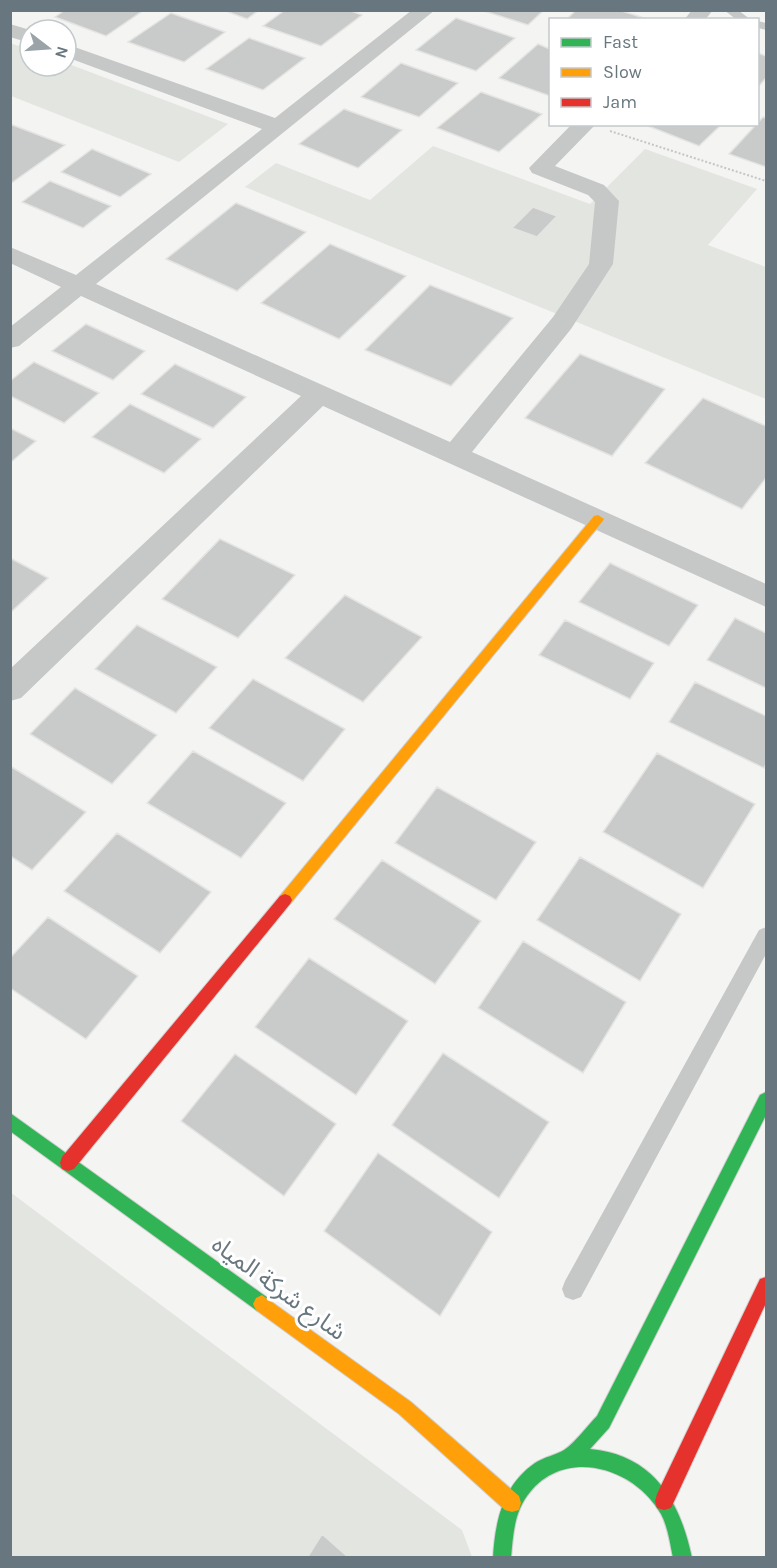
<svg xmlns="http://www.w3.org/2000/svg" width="777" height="1568" font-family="Karla,'Noto Sans Arabic',sans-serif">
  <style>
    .green { fill: #e3e5e1 }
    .building { fill: #c9cbcb; stroke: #e4e4e2; stroke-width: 1.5 }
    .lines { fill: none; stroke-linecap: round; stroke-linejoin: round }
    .fast-casing { stroke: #d0d0d0; stroke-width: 2 }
    .slow-casing { stroke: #d0d0d0; stroke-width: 2 }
    .jam-casing { stroke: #d0d0d0; stroke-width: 2 }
    .path { stroke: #c4c5c6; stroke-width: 2; stroke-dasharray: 2 2; stroke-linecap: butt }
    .lane { fill: #c6c8c8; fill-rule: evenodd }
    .street { fill: #c6c8c8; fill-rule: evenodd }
    .fast { fill: #30b455; fill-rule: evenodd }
    .slow { fill: #ff9f0a; fill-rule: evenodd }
    .jam { fill: #e5322d; fill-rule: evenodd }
    .labels { text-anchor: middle; stroke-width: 6; stroke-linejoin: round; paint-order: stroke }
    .near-street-label { font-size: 24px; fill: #68777f; stroke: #fff }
  </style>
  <rect width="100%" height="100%" fill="#f4f4f3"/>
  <path class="green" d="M10,43L30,50V66H66V63L228,124L179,162L11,96Z
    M433,146L590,204L645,149L757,189L708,245L766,267V399L245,187L276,163L370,200Z
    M10,1192L462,1530L472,1557H11Z"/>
  <path class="building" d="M65,10H144L106,36L55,17Z
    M223,10H259L247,19Z
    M285,10H349L362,15L321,46L263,26Z
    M481,10H544L528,25Z
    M576,10H619L647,19L566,20Z
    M171,13L225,32L184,62L128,42Z
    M456,18L515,38L476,71L416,50Z
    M249,38L305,58L263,90L206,69Z
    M538,44L550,49V96L499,78Z
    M758,53L766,56V78L758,87Z
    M401,63L458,83L419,117L361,97Z
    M481,92L542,114L499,152L437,128Z
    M344,109L402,130L358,168L299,144Z
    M763,117L766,118V167L729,154Z
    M10,124L65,145L10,184Z
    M643,124H722L699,146Z
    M92,149L151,174L120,197L61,172Z
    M50,181L111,206L83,228L22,202Z
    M236,203L306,232L237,291L166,259Z
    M533,207L557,216L537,237L512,228Z
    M330,244L406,276L339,339L261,303Z
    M430,285L513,318L451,386L365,350Z
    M86,324L145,351L113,380L52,351Z
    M580,354L665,389L612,456L525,418Z
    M34,362L99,393L64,423L10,396V381Z
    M175,364L246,397L213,428L141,394Z
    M703,398L766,426V478L742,509L645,463Z
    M130,404L201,439L164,473L92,437Z
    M10,428L36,441L10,463Z
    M220,539L295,575L238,638L162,599Z
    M10,558L48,578L10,613Z
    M610,563L698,605L669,646L579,602Z
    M345,595L422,637L363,702L285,658Z
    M735,618L766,633V688L707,660Z
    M565,620L654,663L630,699L539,655Z
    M137,625L217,667L176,713L95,669Z
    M253,679L345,729L303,781L209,728Z
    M695,682L766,716V764L764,768L669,722Z
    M75,688L157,735L112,784L30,734Z
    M193,751L286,803L241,858L147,803Z
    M657,753L755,804L703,888L603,832Z
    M10,766L86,812L32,870L10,856Z
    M437,787L536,842L496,900L395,843Z
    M117,833L211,892L160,953L64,891Z
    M580,857L681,914L640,981L537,920Z
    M382,860L481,921L435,984L334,919Z
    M48,917L138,976L86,1039L10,988V958Z
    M523,941L626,1002L583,1073L478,1008Z
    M309,958L408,1021L356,1095L255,1027Z
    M443,1053L549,1122L499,1198L392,1125Z
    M235,1054L336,1124L284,1196L181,1121Z
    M378,1153L492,1232L440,1316L324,1231Z
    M322,1534L349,1558H307Z"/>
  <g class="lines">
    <g class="fast-casing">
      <path id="fast" d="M766,1092V1115L609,1428L590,1449C654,1455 680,1501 692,1558H673C670,1543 668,1527 661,1514C634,1466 562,1446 527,1496C514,1514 513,1536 511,1558H493C495,1521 503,1485 535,1463C544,1457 556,1455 564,1450C576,1442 587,1426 597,1416L760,1095Z
        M10,1113L268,1298L271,1304L268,1310L262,1313L256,1310L10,1131Z"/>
    </g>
    <g class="slow-casing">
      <path id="slow" d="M598,515L604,519L602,522L290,904L285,906L280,904L278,900L280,896L594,516Z
        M262,1295L411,1402L519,1496L521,1503L519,1510L512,1512L505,1510L399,1414L256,1310L253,1304L256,1298Z"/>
    </g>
    <g class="jam-casing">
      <path id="jam" d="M285,894L290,896L292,900L290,904L74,1169L68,1171L62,1169L60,1163L62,1157L280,896Z
        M766,1277V1303L671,1508L664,1510L657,1508L655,1501L657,1494L760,1279Z"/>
    </g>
    <path class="path" d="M610,131L766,181"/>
    <path class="lane" d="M724,10H738L751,20H737Z
      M758,21L766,23V30L758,28Z
      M766,927V954L581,1297L573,1300L565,1297L562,1289L565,1281L759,930Z"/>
    <path class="street" d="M412,10H435L96,284L450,442L553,317L589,264L595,202L588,195L532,173L529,168L572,124H596L555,166L604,185L619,201L613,264L571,329L472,452L766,584V607L323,406L21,698L10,701V669L301,396L81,296L19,346L10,348V327L61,287L10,263V247L76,275L262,129L66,57V44L275,118Z
      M692,10H713L705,20H684Z
      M10,24L30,30V43L10,37Z"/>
    <use href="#fast" class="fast"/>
    <use href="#slow" class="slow"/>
    <use href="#jam" class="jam"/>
  </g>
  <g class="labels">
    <g class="near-street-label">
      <text transform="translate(279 1288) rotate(36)" y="8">شارع شركة المياه</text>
    </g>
  </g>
  <rect width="777" height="1568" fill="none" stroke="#68777f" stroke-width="24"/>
  <rect x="549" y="18" width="210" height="108" fill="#ffffff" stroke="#c3c9cc" stroke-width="1.5"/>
  <rect x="561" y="38" width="30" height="9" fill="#30b455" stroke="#c3c9cc" stroke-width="1.5"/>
  <text x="603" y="48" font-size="18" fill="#68777f">Fast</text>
  <rect x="561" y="68" width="30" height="9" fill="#ff9f0a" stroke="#c3c9cc" stroke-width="1.5"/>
  <text x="603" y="78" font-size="18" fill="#68777f">Slow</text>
  <rect x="561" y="98" width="30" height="9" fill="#e5322d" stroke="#c3c9cc" stroke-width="1.5"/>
  <text x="603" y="108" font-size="18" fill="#68777f">Jam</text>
  <g transform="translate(48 48) rotate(107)"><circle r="28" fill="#ffffff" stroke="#c3c9cc" stroke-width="1.5"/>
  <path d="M0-4.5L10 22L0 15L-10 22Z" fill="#99a3a8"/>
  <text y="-9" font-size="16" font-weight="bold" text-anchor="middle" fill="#68777f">N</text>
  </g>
</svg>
